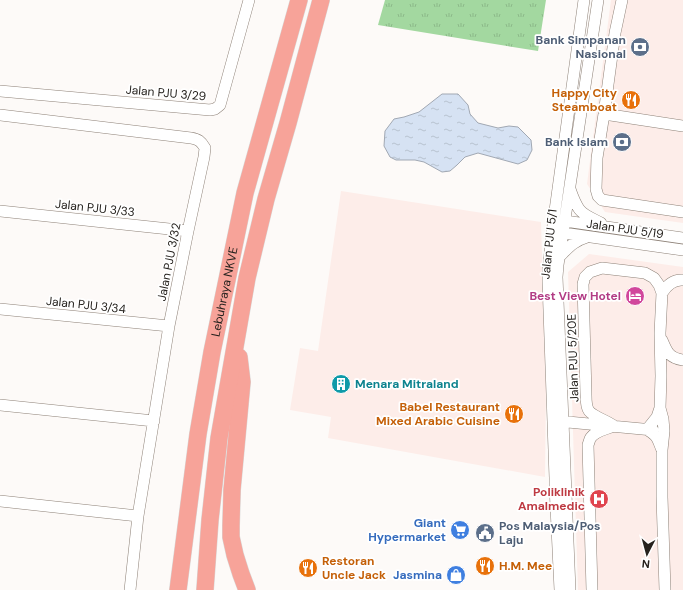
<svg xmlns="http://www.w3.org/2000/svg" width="683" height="590" font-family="'DM Sans',sans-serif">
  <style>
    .commercial { fill: #fdede9 }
    .grass { fill: url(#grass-tufts) }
    .water { fill: url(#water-ripples); stroke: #a1a8b3 }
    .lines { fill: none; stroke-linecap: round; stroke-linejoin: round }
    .minor-casing { stroke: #8e8278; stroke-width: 12 }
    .highway-casing { stroke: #d8d7d6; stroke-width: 18 }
    .minor { stroke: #fff; stroke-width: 11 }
    .highway { stroke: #f7a399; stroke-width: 17 }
    .labels { text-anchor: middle; stroke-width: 3.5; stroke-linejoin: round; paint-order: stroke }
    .service-label { font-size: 12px; font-weight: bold; fill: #4e5e75; stroke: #fff; text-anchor: end }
    .street-label { font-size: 12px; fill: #26221e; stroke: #fff }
    .food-label { font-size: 12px; font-weight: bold; fill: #c56008; stroke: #fff; text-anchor: end }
    .hotel-label { font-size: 12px; font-weight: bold; fill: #b23c85; stroke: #fff; text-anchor: end }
    .culture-label { font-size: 12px; font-weight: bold; fill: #0d838f; stroke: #fff; text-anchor: start }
    .health-label { font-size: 12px; font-weight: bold; fill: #be3a42; stroke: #fff; text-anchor: end }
    .shop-label { font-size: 12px; font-weight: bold; fill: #366cbe; stroke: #fff; text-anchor: end }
  </style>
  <defs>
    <pattern id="grass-tufts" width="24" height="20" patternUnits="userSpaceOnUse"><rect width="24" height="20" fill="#a3d8a0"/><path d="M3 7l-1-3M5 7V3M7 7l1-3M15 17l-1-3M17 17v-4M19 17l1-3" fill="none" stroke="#8cb989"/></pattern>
    <pattern id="water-ripples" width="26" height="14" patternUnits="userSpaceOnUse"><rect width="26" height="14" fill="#d6e2f3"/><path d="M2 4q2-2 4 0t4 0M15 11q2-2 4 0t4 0" fill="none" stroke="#b8c2d0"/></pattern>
  </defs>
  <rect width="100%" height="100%" fill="#fdfaf8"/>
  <path class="commercial" d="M611,0H683V223L605,212L587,184Z
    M341,191L541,222L546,388L545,477L328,438L331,417L290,410L300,348L318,351Z
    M589,254L683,267V590H578L568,272Z"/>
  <path class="grass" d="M385,0H546L538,51L378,25Z"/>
  <path class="water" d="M442,94H458L468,105L470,114L478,123L498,128L509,126L518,127L531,140L532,150L527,160L518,164L478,153L465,157L457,165L450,171L442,172L424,162L415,160H396L390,157L384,146L385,131L394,119L404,117L419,112Z"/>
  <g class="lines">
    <g class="minor-casing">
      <path id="minor" d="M622,0L615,33L604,114L597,158L596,189L598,196L602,200L683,212
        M0,91L210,110L215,109L220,105L249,0
        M604,114L683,126
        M0,115L191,138C198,139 201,141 205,148L204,157L188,231L169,326L138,516L130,590
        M570,189C572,195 575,203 579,209C584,216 594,219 601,223
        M0,211L188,231
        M559,223L565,221L683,238
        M563,233L683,250
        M560,256C569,247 574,241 587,237
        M662,293C667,285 673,279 683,280
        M0,309L169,326
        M662,340C667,352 669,358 683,360
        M0,405L154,421
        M660,408L663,419L664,431L662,450V497L665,590
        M557,421L653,430
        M614,426C608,421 594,417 589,411C586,407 586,400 586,395L583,284L585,277L590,272L602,268L645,273L654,278L659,285L662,293L660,333L661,376L660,408L657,417L649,427L646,429C658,436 657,438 662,450
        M0,501L138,516
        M560,590L555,486V478L548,282V272L553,225L584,0
        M570,590L557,277L558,265L598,0
        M592,590L588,445C588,445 590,439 590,439C594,431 607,429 614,426"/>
    </g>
    <g class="highway-casing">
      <g id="highway">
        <path d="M239,357L242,382L232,490L231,526V537L235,555L241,574L247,590"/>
        <path id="s1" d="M178,590L198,434L212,352L228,275L245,193L299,0"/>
        <path d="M205,590L210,520L219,438L247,278L266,199L288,123L321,0"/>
      </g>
    </g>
    <use href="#minor" class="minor"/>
    <use href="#highway" class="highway"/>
  </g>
  <defs>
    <g id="bank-disc" transform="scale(1)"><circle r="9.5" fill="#5c6f8a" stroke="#fff"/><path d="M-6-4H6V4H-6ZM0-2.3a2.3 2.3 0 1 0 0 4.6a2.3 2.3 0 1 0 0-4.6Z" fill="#fff"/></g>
    <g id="restaurant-disc" transform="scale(1)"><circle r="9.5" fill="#e8710a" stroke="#fff"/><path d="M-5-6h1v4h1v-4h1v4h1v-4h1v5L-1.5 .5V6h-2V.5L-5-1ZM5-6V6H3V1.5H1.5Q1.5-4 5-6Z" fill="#fff"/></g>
    <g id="hotel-disc" transform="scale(1)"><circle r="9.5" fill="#d1479c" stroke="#fff"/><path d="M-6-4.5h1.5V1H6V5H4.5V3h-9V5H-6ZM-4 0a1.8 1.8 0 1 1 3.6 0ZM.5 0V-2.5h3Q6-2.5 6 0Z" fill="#fff"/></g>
    <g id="building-disc" transform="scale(1)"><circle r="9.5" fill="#0f9aa8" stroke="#fff"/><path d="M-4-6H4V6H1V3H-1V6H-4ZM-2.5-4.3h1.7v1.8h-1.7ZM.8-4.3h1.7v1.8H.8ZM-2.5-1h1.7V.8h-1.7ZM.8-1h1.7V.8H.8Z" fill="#fff"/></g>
    <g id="hospital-disc" transform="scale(1)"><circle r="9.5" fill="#e0444e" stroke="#fff"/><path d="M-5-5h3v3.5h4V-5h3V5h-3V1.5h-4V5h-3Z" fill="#fff"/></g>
    <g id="supermarket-disc" transform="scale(1)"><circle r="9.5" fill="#3f7fe0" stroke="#fff"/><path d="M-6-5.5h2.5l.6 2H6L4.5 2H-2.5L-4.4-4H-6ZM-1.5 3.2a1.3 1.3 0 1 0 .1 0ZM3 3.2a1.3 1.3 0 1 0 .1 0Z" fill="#fff"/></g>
    <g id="civic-disc" transform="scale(1)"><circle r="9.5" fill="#5c6f8a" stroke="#fff"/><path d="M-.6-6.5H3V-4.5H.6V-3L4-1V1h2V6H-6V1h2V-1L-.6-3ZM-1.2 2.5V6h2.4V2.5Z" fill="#fff"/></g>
    <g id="shop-disc" transform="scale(1)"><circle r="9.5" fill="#3f7fe0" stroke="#fff"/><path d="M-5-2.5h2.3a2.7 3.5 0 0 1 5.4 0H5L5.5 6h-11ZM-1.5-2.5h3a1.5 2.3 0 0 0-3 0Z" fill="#fff"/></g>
  </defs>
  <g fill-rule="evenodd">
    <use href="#bank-disc" x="640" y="47"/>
    <use href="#restaurant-disc" x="631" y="100"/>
    <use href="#bank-disc" x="622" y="142"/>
    <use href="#hotel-disc" x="635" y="296"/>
    <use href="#building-disc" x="341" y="384"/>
    <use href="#restaurant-disc" x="514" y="414"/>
    <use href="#hospital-disc" x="599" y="499"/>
    <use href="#supermarket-disc" x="460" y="530"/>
    <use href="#civic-disc" x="485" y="533"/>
    <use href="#restaurant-disc" x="485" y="566"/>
    <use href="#restaurant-disc" x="308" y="568"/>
    <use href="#shop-disc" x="456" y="575"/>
  </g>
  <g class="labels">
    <g class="service-label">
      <text x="626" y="44">Bank Simpanan<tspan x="626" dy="14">Nasional</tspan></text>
      <text x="608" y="146">Bank Islam</text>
      <text x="499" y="530" text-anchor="start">Pos Malaysia/Pos<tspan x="499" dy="14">Laju</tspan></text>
    </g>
    <g class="street-label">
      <text transform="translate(166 93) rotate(5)" y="4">Jalan PJU 3/29</text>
      <text transform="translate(95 208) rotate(6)" y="4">Jalan PJU 3/33</text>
      <text transform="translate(625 229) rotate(8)" y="4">Jalan PJU 5/19</text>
      <text transform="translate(549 244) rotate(-84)" y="4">Jalan PJU 5/1</text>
      <text transform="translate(169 262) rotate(-79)" y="4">Jalan PJU 3/32</text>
      <text dy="4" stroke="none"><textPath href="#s1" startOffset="302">Lebuhraya NKVE</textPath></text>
      <text transform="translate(86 305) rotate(6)" y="4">Jalan PJU 3/34</text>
      <text transform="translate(573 358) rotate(-92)" y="4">Jalan PJU 5/20E</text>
    </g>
    <g class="food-label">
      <text x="617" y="97">Happy City<tspan x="617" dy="14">Steamboat</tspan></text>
      <text x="500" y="411">Babel Restaurant<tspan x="500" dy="14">Mixed Arabic Cuisine</tspan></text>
      <text x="322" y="565" text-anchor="start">Restoran<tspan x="322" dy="14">Uncle Jack</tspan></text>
      <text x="499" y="570" text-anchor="start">H.M. Mee</text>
    </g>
    <g class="hotel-label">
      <text x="621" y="300">Best View Hotel</text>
    </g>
    <g class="culture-label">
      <text x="355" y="388">Menara Mitraland</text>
    </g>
    <g class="health-label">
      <text x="585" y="496">Poliklinik<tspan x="585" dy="14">Amalmedic</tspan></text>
    </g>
    <g class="shop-label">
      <text x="446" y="527">Giant<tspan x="446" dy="14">Hypermarket</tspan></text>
      <text x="442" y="579">Jasmina</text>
    </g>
  </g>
  <g transform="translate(647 554) rotate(186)" stroke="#ffffff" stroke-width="3" paint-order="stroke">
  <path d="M0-3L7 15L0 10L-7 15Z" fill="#26221e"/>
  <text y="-6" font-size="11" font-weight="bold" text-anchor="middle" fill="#26221e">N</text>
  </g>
</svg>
